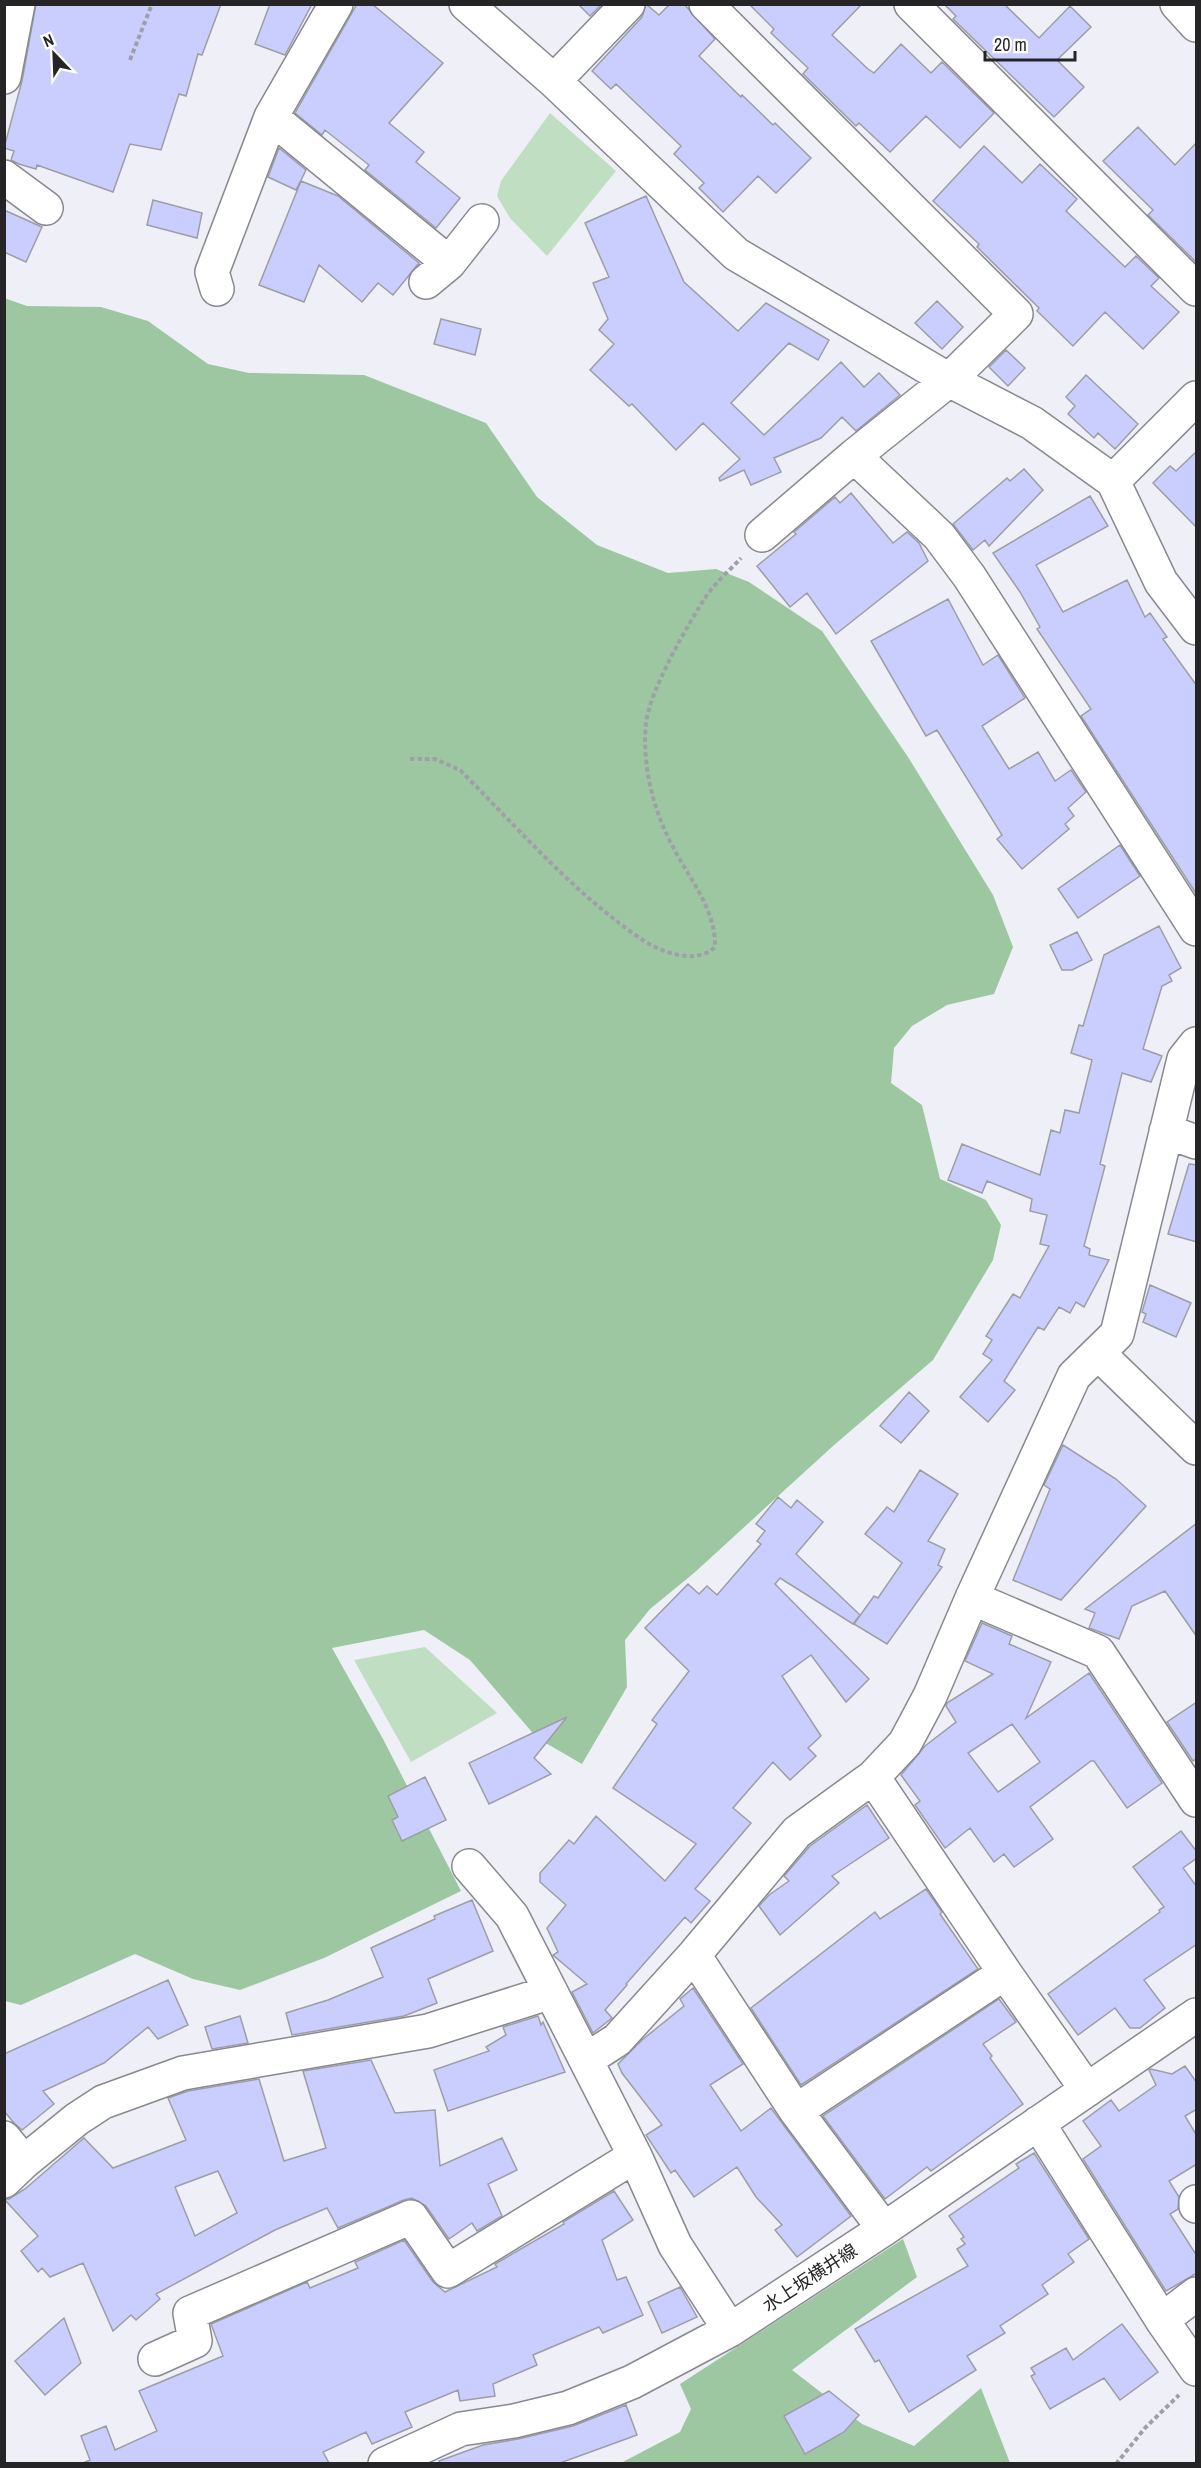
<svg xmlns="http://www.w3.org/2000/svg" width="1201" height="2468" font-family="'Archivo Narrow','Noto Sans JP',sans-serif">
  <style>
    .green { fill: #bfdec2 }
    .forest { fill: #9dc7a1 }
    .building { fill: #caceff; stroke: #9d9ea5; stroke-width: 1.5; fill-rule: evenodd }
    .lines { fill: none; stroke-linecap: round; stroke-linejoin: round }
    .minor-casing { stroke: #888990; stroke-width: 36 }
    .path { stroke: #9fa0a6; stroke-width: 4; stroke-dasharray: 4.5 3; stroke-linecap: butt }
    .minor { stroke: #fff; stroke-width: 33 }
    .labels { text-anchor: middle; stroke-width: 4.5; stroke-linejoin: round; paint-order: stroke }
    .street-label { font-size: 18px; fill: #252528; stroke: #fff }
  </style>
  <rect width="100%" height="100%" fill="#eeeff7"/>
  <path class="green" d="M550,113L616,171L547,256L510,218L497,196L501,181Z
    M425,1647L497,1713L411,1762L354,1660Z"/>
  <path class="forest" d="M4,298L27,306L101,307L148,321L208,364L249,373L364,375L486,423L537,497L597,545L668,573L716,569L749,582L822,631L908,757L993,895L1013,947L994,994L947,1005L912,1026L894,1048L891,1083L922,1105L940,1179L986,1200L1001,1225L993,1260L933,1360L833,1446L694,1573L650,1609L625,1640L627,1687L582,1764L537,1738L470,1660L424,1630L332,1648L383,1739L461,1891L324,1958L240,1990L193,1979L135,1954L21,2005L5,2001Z
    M903,2239L917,2277L792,2370L862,2424L914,2446L981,2388L1010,2463L619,2464L680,2432L691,2409L680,2384Z"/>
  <path class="building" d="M36,4H221L202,55L198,54L186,96L179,94L161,150L130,144L113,192L37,165L36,169L19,164L11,160L14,151L4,148L22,81Z
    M270,4H312L285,55L255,44Z
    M357,4H372L443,63L389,123L424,152L416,162L460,198L436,228L365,170L369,165L325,130L322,135L295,113Z
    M578,4H602L590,16Z
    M646,4L659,15L670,4H684L715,39L699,56L741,97L742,95L773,125L775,123L811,158L776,193L758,176L723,212L699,188L704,183L674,154L681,146L616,84L611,89L592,71L642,17Z
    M749,4H862L832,35L868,69L874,73L901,44L931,73L942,62L994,113L960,148L926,116L890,152L859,123L856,126L803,74L808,68L771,33L774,29Z
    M944,4H1004L1039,38L1070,6L1091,27L1057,60L1084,87L1054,117L953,19L956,16Z
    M1138,127L1175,165L1197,142V263L1148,215L1153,210L1103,161Z
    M984,146L1022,183L1040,164L1077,199L1066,211L1125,267L1136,256L1159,278L1151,286L1179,312L1143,349L1105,312L1073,346L1037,311L1039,308L977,247L979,244L933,201Z
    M279,148L306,170L296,190L268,177Z
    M301,181L338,196L419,263L393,295L378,283L362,302L319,265L304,302L259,285Z
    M646,196L684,282L738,331L766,303L829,340L818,360L789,343L731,403L764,435L841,362L864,387L879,373L900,395L856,431L842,417L821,438L774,458L781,472L751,485L744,470L720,481L719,478L740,459L703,423L676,450L632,404L629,406L590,370L614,344L599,330L608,319L593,283L609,277L585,223Z
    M153,200L202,213L197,238L147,225Z
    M4,210L42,227L26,262L4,252Z
    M937,301L963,327L942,349L915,323Z
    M441,319L481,329L475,355L434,344Z
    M1006,350L1025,368L1008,386L989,367Z
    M1086,375L1138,424L1115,449L1098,433L1094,438L1068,414L1075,406L1066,397Z
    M1197,451V528L1153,483L1170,466L1176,471Z
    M1024,469L1043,490L989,546L985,540L973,550L953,524L1007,478L1010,481Z
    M851,493L893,543L907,532L919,543L928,561L836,634L807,593L790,607L757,566L796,534L794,532L835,497L840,503Z
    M1090,496L1108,526L1036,565L1063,612L1127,580L1145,617L1150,613L1167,637L1163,639L1197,686V895L1081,716L1091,709L1037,629L1040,627L1020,592L993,553Z
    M948,599L983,665L998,655L1025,698L982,726L1009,769L1038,752L1055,781L1071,770L1086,792L1068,808L1074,816L1065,824L1069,829L1022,869L997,839L1002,835L937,730L926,736L871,641Z
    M1120,845L1140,876L1078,918L1058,889Z
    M1159,926L1181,968L1169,975L1172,981L1162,986L1143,1049L1162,1056L1151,1082L1122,1073L1100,1164L1105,1166L1084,1246L1090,1249L1089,1255L1109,1260L1084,1307L1076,1302L1070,1313L1059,1307L1044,1330L1038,1327L1004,1381L1015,1390L988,1422L960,1397L992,1360L983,1354L992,1340L986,1336L1013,1294L1020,1298L1049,1246L1040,1244L1047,1215L1030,1211L1032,1199L987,1181L982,1193L948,1180L962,1144L1040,1175L1051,1130L1060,1133L1065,1110L1079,1113L1092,1060L1071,1053L1079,1025L1083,1026L1104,955Z
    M1077,932L1092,960L1072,970H1062L1050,945Z
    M1189,1164L1197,1165V1242L1168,1234Z
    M1150,1285L1191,1303L1176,1337L1143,1322L1146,1314L1142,1312Z
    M909,1392L929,1411L901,1443L880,1426Z
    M1063,1445L1116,1479L1146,1506L1061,1600L1013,1580L1050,1489L1044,1485Z
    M920,1470L958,1494L928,1541L945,1549L938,1565L942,1567L887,1644L854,1624L874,1596L878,1598L902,1563L865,1534L887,1507L894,1512Z
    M778,1497L791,1508L797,1500L823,1522L796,1554L860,1615L853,1624L780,1578L775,1584L869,1679L846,1702L811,1655L782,1676L821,1736L808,1748L816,1756L790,1780L773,1762L733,1808L751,1823L695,1889L710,1901L691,1923L685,1917L626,1984L627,1985L605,2010L612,2018L593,2033L572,1992L587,1984L553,1955L558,1952L547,1928L566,1905L540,1882V1873L569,1840L574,1844L596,1816L665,1881L696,1844L613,1788L657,1724L652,1720L689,1671L645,1628L688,1584L699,1594L707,1586L717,1595L761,1544L757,1541L765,1531L756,1524Z
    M1197,1523V1637L1165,1591L1132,1606L1119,1639L1089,1628L1095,1613L1085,1609Z
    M982,1623L1012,1636L1009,1644L1051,1662L1026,1718L1089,1673L1162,1783L1127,1808L1094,1761H1091L1030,1807L1053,1839L1014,1867L1004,1854L994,1862L970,1828L945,1848L915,1805L920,1801L901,1775L925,1746L956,1722L946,1706L947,1703L993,1674L965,1661ZM1012,1724L1040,1762L998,1792L968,1753Z
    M1197,1702V1758L1193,1761L1167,1722Z
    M567,1717L534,1758L551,1774L489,1804L469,1763Z
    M425,1777L446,1820L402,1841L392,1820L398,1817L388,1796Z
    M867,1805L889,1838L832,1876L839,1883L780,1935L759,1906L769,1895L789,1881L784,1876L810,1846Z
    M1181,1831L1197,1852V1858L1183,1868L1197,1887V1944L1144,1980L1165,2008L1140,2028H1130L1115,2008L1078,2035L1048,1994L1160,1912L1159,1910L1164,1907L1133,1867Z
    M926,1889L942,1912L940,1914L978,1969L801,2085L751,2008L875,1912L880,1919Z
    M472,1900L493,1951L428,1979L437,2003L404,2016L292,2035L286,2013L328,2000L383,1977L371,1948L435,1919L434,1916Z
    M168,1980L188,2025L158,2039L148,2027L104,2063L43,2091L54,2104L22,2130L14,2123L4,2111V2054Z
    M693,1988L743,2064L710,2085L741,2131L771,2108L851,2216L797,2257L775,2230L782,2225L756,2197L737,2167L694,2197L675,2170L671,2173L646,2135L662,2125L622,2073L618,2064L642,2040L684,2006L680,1999Z
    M999,1999L1016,2022L983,2044L992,2056L990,2058L1023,2104L931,2171L927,2167L885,2199L823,2116Z
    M240,2016L248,2043L212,2049L205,2027Z
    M538,2016L541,2025L543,2022L565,2072L448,2111L434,2070L489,2051L486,2047L506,2035L503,2027Z
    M371,2060L395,2113L435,2110L440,2166L502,2138L517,2170L488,2184L502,2216L477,2231L472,2223L449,2239L426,2206L412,2198L404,2200L338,2228L327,2208L275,2230L156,2294L160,2299L136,2320L131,2315L113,2331L83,2263L50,2277L42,2268L38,2272L21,2251L38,2236L4,2199H9L25,2189L84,2138L113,2168L186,2140L168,2098L188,2091L259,2079L284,2161L326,2148L303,2071ZM218,2171L237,2213L195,2236L175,2187Z
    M1185,2066L1197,2083V2109L1185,2116L1197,2136V2164L1169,2181L1179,2197L1178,2209L1170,2214L1197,2256V2273L1166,2291L1083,2159L1101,2146L1083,2121L1111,2100L1119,2111L1156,2085L1149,2070L1151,2069L1172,2074Z
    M1034,2153L1089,2239L1068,2254L1074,2262L1042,2285L1048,2294L1000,2326L1005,2333L967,2356L976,2370L909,2412L879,2360L875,2362L855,2329L968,2266L957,2249L965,2244L961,2239L964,2237L949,2216L1019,2168L1016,2164Z
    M614,2191L633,2220L602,2240L617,2280L626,2277L643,2315L603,2333L599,2327L533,2355L537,2365L493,2384L495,2396L460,2401L458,2390L405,2412L412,2427L372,2444L366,2432L323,2452L329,2463H83L90,2460L81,2436L106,2426L115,2450L157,2431L139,2391L223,2356L211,2324L307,2282L310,2288L358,2268L355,2262L404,2240L433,2282L445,2292L497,2267L495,2264L564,2224L563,2222Z
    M680,2287L697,2317L662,2333L648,2302Z
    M64,2318L81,2363L45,2395L15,2361Z
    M1122,2324L1158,2372L1120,2400L1104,2378L1050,2409L1031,2376L1035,2374L1031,2368L1066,2348L1073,2360Z
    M829,2391L859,2415L844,2432L805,2454L784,2416Z
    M626,2405L637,2435L560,2463H440L439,2461L483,2445L518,2439L573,2426Z"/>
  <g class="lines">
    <g class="minor-casing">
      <path id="minor" d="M466,4L554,81L736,254L949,380L1032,423L1113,481L1161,582L1196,628
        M706,4L1016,314L949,380L854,456L939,536L969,576L1196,929
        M911,4L1196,289
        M1177,4L1196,25
        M4,77L18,4
        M554,81L628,4
        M271,117L449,263
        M4,177L46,208
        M426,282L449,263L482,221
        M217,289L212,272L271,117L336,4
        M1113,481L1196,398
        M762,535L854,456
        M1166,1131L1196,1142
        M1098,1353L1196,1448
        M972,1598L1098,1652L1196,1800
        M873,1777L1005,1973L1087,2090
        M469,1866L512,1916L635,2156L675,2245L730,2330
        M694,1955L796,2111L884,2229
        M586,2060L617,2040L694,1955L797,1832L873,1777L905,1743L930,1696L972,1598L1074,1376L1117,1334L1184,1059L1196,1044
        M796,2111L1005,1973
        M1038,2123L1162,2320L1196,2369
        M4,2138L24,2162
        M4,2181L24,2162L77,2119L103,2102L183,2073L428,2031L551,1992
        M1196,2202V2206
        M1162,2320L1196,2294
        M155,2359L195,2341L190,2313L411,2217L448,2271L635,2156
        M385,2464L461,2429L514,2421L568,2408L632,2382L730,2330L884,2229L1196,2015"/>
    </g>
    <path class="path" d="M130,60L152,4
      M410,759H435L460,770C509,819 555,872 609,915C623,926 639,939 655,947C674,956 699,962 715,947C716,908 687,876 671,843C652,806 642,764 646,723C649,692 689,622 707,595C716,582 730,570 741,558
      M1116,2464L1145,2428L1179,2395"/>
    <use href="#minor" class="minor"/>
  </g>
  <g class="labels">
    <g class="street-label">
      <text transform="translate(810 2278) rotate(-33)" y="6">水上坂横井線</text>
    </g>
  </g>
  <rect width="1201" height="2468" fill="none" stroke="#252528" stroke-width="12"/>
  <g transform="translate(54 54) rotate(337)" stroke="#ffffff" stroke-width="4.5" paint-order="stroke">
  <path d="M0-4.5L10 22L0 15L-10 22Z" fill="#252528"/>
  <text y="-9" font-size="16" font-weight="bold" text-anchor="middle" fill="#252528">N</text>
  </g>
  <path d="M985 51v9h90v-9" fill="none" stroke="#252528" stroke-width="3"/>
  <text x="994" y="51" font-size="18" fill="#252528" stroke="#ffffff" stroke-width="4.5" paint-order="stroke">20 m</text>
</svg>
